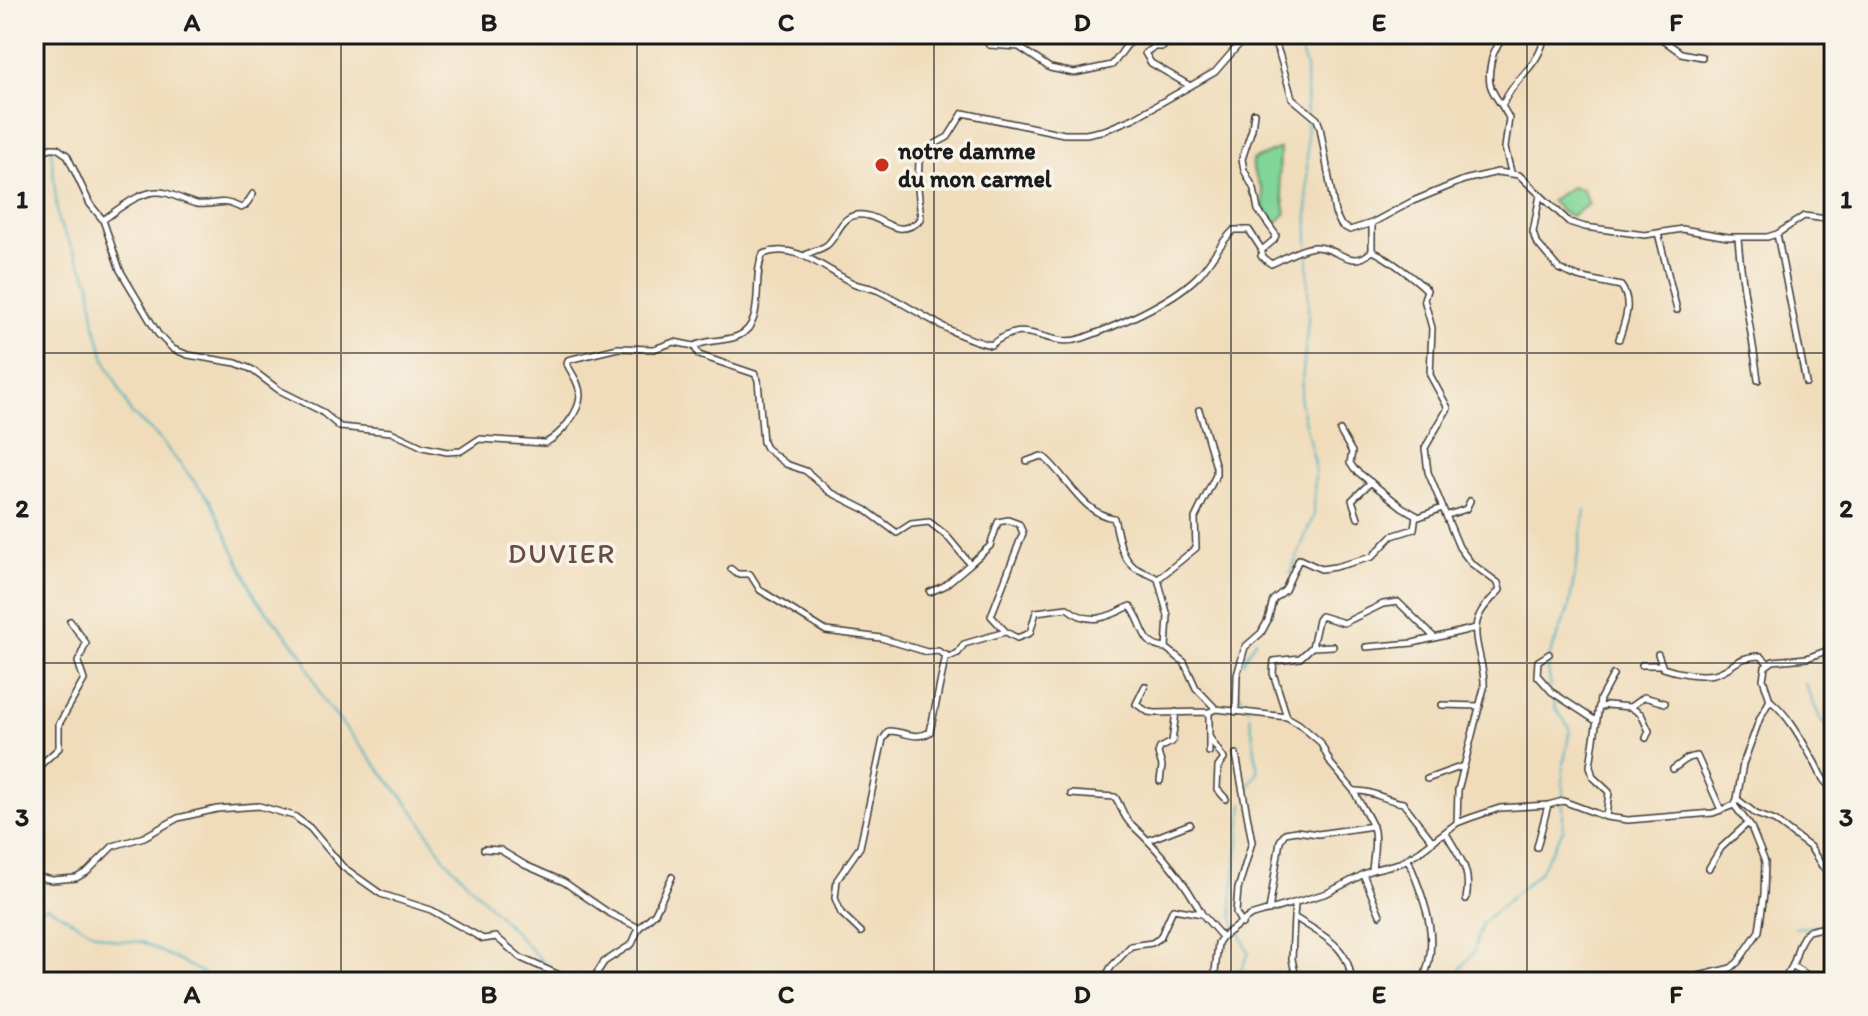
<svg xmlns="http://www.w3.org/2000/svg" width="1868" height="1016" font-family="Itim,sans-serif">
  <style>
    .green { fill: #81d598; stroke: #4e785a; stroke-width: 2 }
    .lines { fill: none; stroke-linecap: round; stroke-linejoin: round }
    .stream { stroke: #40afbd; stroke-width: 2 }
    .street-casing { stroke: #3c3934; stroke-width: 8 }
    .street { stroke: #fff; stroke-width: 5 }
    .grid { fill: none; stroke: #1c1c1c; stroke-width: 2; stroke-opacity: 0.55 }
    .poi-dot { fill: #c8321e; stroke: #f7f3e8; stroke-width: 3 }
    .labels { text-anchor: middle; stroke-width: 7; stroke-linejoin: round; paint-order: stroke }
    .poi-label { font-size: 24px; font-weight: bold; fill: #1c1c1c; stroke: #f7f3e8; text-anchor: start }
    .quarter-label { font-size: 28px; letter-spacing: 2px; fill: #674c42; stroke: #f7f3e8 }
    .neatline { fill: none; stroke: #1c1c1c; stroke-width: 3 }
    .grid-label { font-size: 26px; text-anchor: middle; font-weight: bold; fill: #1c1c1c }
  </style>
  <rect width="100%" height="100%" fill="#f7f3e8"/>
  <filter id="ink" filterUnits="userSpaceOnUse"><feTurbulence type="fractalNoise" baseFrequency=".0125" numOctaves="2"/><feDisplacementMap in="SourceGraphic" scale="16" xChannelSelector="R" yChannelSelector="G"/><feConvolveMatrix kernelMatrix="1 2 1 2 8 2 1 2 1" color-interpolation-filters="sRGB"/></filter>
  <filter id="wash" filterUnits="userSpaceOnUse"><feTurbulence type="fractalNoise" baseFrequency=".006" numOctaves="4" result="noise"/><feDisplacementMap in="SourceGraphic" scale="32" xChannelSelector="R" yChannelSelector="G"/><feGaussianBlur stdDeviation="1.8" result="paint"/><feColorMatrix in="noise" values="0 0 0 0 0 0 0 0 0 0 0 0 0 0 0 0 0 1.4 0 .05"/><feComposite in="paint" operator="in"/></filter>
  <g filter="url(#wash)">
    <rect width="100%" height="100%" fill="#f0dcba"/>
    <path class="green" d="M1280,148L1279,178L1286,213L1276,223L1263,207C1267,183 1250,180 1253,160Z
      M1571,187L1582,189L1589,204L1571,216L1562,212L1551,201Z"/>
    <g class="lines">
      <path class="stream" d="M42,34L44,81L41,99L45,138L51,148L58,221L90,282L95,326L106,362L131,413L157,436L211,502L256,598L302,654L324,702L414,811L445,859L545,964
        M1295,34L1306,67L1308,245
        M34,79L44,81
        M1290,574L1314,515L1315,464L1300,403L1308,320V252
        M1243,662L1256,640
        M1805,684L1822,723L1834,725
        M1551,688L1547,662L1569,608L1585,511
        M1238,691L1249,709
        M1553,694L1555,708L1570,728L1563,768V798
        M1246,793L1258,772L1250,716
        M34,910L48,907L92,932L117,941L142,942L203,973L210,982
        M1795,928L1822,926
        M542,982L544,974
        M1235,982L1249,953L1233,919L1232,902L1243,803
        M1450,982L1473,953L1482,923L1539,873L1563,830V804"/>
    </g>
  </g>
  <g filter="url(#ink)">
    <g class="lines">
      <g class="street-casing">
        <path id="street" d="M981,34L989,45L1019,47L1050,68L1074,73L1112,65C1129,46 1129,28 1160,41L1163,47H1154L1145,53L1151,63L1190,86
          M1270,34L1279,53L1292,98L1317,119L1320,127L1335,213L1341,225L1350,230L1372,223L1413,201L1464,180L1498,172L1519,175L1569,222L1585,227L1645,235L1682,229L1728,237H1767L1777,234L1804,216L1834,220
          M1501,34C1502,44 1494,48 1492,58C1484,92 1495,91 1509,118L1505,148L1511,172
          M1597,34H1618
          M1655,34L1681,53L1702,57
          M1502,106C1514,76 1540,68 1545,34
          M1254,113L1252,129L1242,159L1244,170L1254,189L1258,210L1276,235L1274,240L1262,250L1261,256L1271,264C1285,258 1298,249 1313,247C1336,245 1351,272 1372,251V223
          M34,160L42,151L51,148H57L67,155L90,204L103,220L120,270L158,334L173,349L188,355L236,363L251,369L279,390L321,411L340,427L391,432L423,447L447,452L461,451L479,439L545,443C560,436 580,412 580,395C580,383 571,373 567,364L568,360L618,348L654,349L674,342L694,346C708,339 724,342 738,336C767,324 751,278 763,254C797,241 826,271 855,284C863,287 871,287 879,291C916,309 950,336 991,345C1029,314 1046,351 1083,338C1117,326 1170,303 1196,278C1211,264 1219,243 1234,230H1249L1262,250
          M1540,195L1533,232L1536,242L1559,269L1578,277L1621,286C1633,302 1625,321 1619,339
          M103,220C120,208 144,187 166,193C177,196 187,202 197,204C217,206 218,197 241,208L245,206L253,194
          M1658,233L1677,310
          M1777,234L1806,383
          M1738,237C1741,285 1752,332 1758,380
          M1372,251C1384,255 1417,280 1427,290L1424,299L1432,328L1430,375L1448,408L1425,448L1428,472L1459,547L1471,563L1498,583L1500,590C1493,598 1483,606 1479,616C1469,637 1486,665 1484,688L1458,790L1457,823
          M804,256C811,251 820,250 827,245C838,236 840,217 857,215C881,212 896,243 921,219L918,188L919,161L935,144L948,137L963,113L1064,134H1086L1105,130L1134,118L1215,72L1248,34
          M694,346L699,355L755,374L758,380L763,442L766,448L786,464L806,471L830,492L866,510L897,533L911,524L929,522L946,535L970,564L944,586L930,592
          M1340,431L1352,452L1350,463L1354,469L1402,507L1419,517L1442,508
          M1027,461L1041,456L1045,458C1068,478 1083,514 1114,518C1118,534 1120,556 1134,567C1141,572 1151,574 1158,579L1168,616L1166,648L1184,662L1196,688L1216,709L1287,717L1299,724L1320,742L1331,764L1354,791C1372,790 1384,800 1403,803L1433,842
          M1448,515L1466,509L1470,501
          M1358,518L1352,500L1371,482
          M970,564L990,546L998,522L1008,520L1019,524L1023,533L991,616L1006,632L1017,638L1030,633L1036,612L1067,608C1089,626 1107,618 1130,606C1144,621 1140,647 1166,648
          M731,569L737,574H750L760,590L826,631L881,638L927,652L938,651L949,657L958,653L964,644L1005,632
          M1158,579L1196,548L1195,518L1216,475V467L1199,410
          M1312,647L1318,620L1321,616L1344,623L1383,604L1398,602L1435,638
          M1366,647L1413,643L1476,628
          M1549,654L1538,661L1537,675L1552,692L1596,721
          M1658,654L1663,668C1677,673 1700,677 1714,674C1736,668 1733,657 1761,656L1769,664
          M1642,665H1660
          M1145,686L1136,704L1148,712L1155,713L1209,712L1216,709
          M1770,700C1789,716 1800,737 1812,758C1821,772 1820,780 1834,790
          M1442,705L1480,706
          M1630,707L1641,714L1649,731L1646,738
          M1599,708L1607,705L1630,707L1644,697L1665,703
          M1236,712L1237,675L1245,647L1261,633L1268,620L1273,600L1285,590L1299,559L1321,569L1335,567L1372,557L1392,536L1414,529L1416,515
          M1287,717L1273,673L1274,661L1300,658L1312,647L1333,646
          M1210,738L1224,759L1218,767L1217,789L1226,799
          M1209,752V712
          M1236,754L1252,842L1238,889L1236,913L1242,924
          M1673,769L1688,758L1697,756L1721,810
          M34,771L59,748V724L84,680L78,662L86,643L70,621
          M1427,779L1463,766
          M1160,781L1162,766L1158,753L1160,748L1172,742L1176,712
          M1354,791C1358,802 1373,822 1374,831C1376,843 1373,858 1372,870
          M1071,794L1115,797C1121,805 1123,817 1131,824C1159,850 1184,879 1202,914
          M1737,799L1756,814L1775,821L1810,847L1822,866L1834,878
          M1606,817L1609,792L1593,777L1590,766L1600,699L1613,675
          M1446,833C1460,859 1472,869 1466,899
          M1149,840L1190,824
          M1537,847L1548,805
          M484,849L500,850L525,865L564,882L609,913L639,928
          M1408,859C1424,900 1442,939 1422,982
          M1709,868L1721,848L1748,823
          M1363,874L1380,915
          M34,876L52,880L76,878L87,872L113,846L144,837L178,818L217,809L259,806L294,816L310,828L343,867L381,894L431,910L483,939L496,937L521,958L575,982
          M1295,904L1294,917C1320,934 1351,946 1351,982
          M1269,911L1280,841L1285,833L1296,831L1318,834L1373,826
          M1294,917L1292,959L1297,982
          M861,932L841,913L835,898L837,880L860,847L883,739L889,731C904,731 915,741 930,732L946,655
          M1794,967L1819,982
          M591,982L604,962L632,944L639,928L655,913L672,877
          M1103,982L1111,967L1131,946L1152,943L1160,938L1173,909L1202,914L1222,937
          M1214,982L1218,943L1222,937L1250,916L1327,893L1372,870L1400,863L1420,851L1457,823L1470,818L1500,808L1548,805L1563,801L1606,817L1628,820L1713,813L1734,805L1737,799L1743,764L1760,718L1770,700L1763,679L1765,667L1773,661L1807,658L1834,648
          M1688,982L1695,977L1731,968L1738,962L1759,931L1764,894L1765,862L1751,827L1734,805
          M1779,982C1802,963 1791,949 1808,931L1834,925"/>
      </g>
      <use href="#street" class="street"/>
    </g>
  </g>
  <path class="grid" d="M341,34V982M637,34V982M934,34V982M1231,34V982M1527,34V982M34,353H1834M34,663H1834"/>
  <circle class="poi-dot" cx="882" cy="165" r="8"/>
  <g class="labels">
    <g class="poi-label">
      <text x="898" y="159">notre damme<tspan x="898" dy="28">du mon carmel</tspan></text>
    </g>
    <g class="quarter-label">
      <text x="562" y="563">DUVIER</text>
    </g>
  </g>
  <rect width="1868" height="1016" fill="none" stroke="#f7f3e8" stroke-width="88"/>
  <rect x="44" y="44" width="1780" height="928" class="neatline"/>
  <g class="grid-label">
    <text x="192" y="31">A</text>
    <text x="489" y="31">B</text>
    <text x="786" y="31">C</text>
    <text x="1082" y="31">D</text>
    <text x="1379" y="31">E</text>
    <text x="1676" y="31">F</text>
    <text x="22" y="208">1</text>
    <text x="1846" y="208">1</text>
    <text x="22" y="517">2</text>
    <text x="1846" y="517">2</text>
    <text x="22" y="826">3</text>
    <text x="1846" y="826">3</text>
    <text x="192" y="1003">A</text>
    <text x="489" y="1003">B</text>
    <text x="786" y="1003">C</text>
    <text x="1082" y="1003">D</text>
    <text x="1379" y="1003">E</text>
    <text x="1676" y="1003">F</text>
  </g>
</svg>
